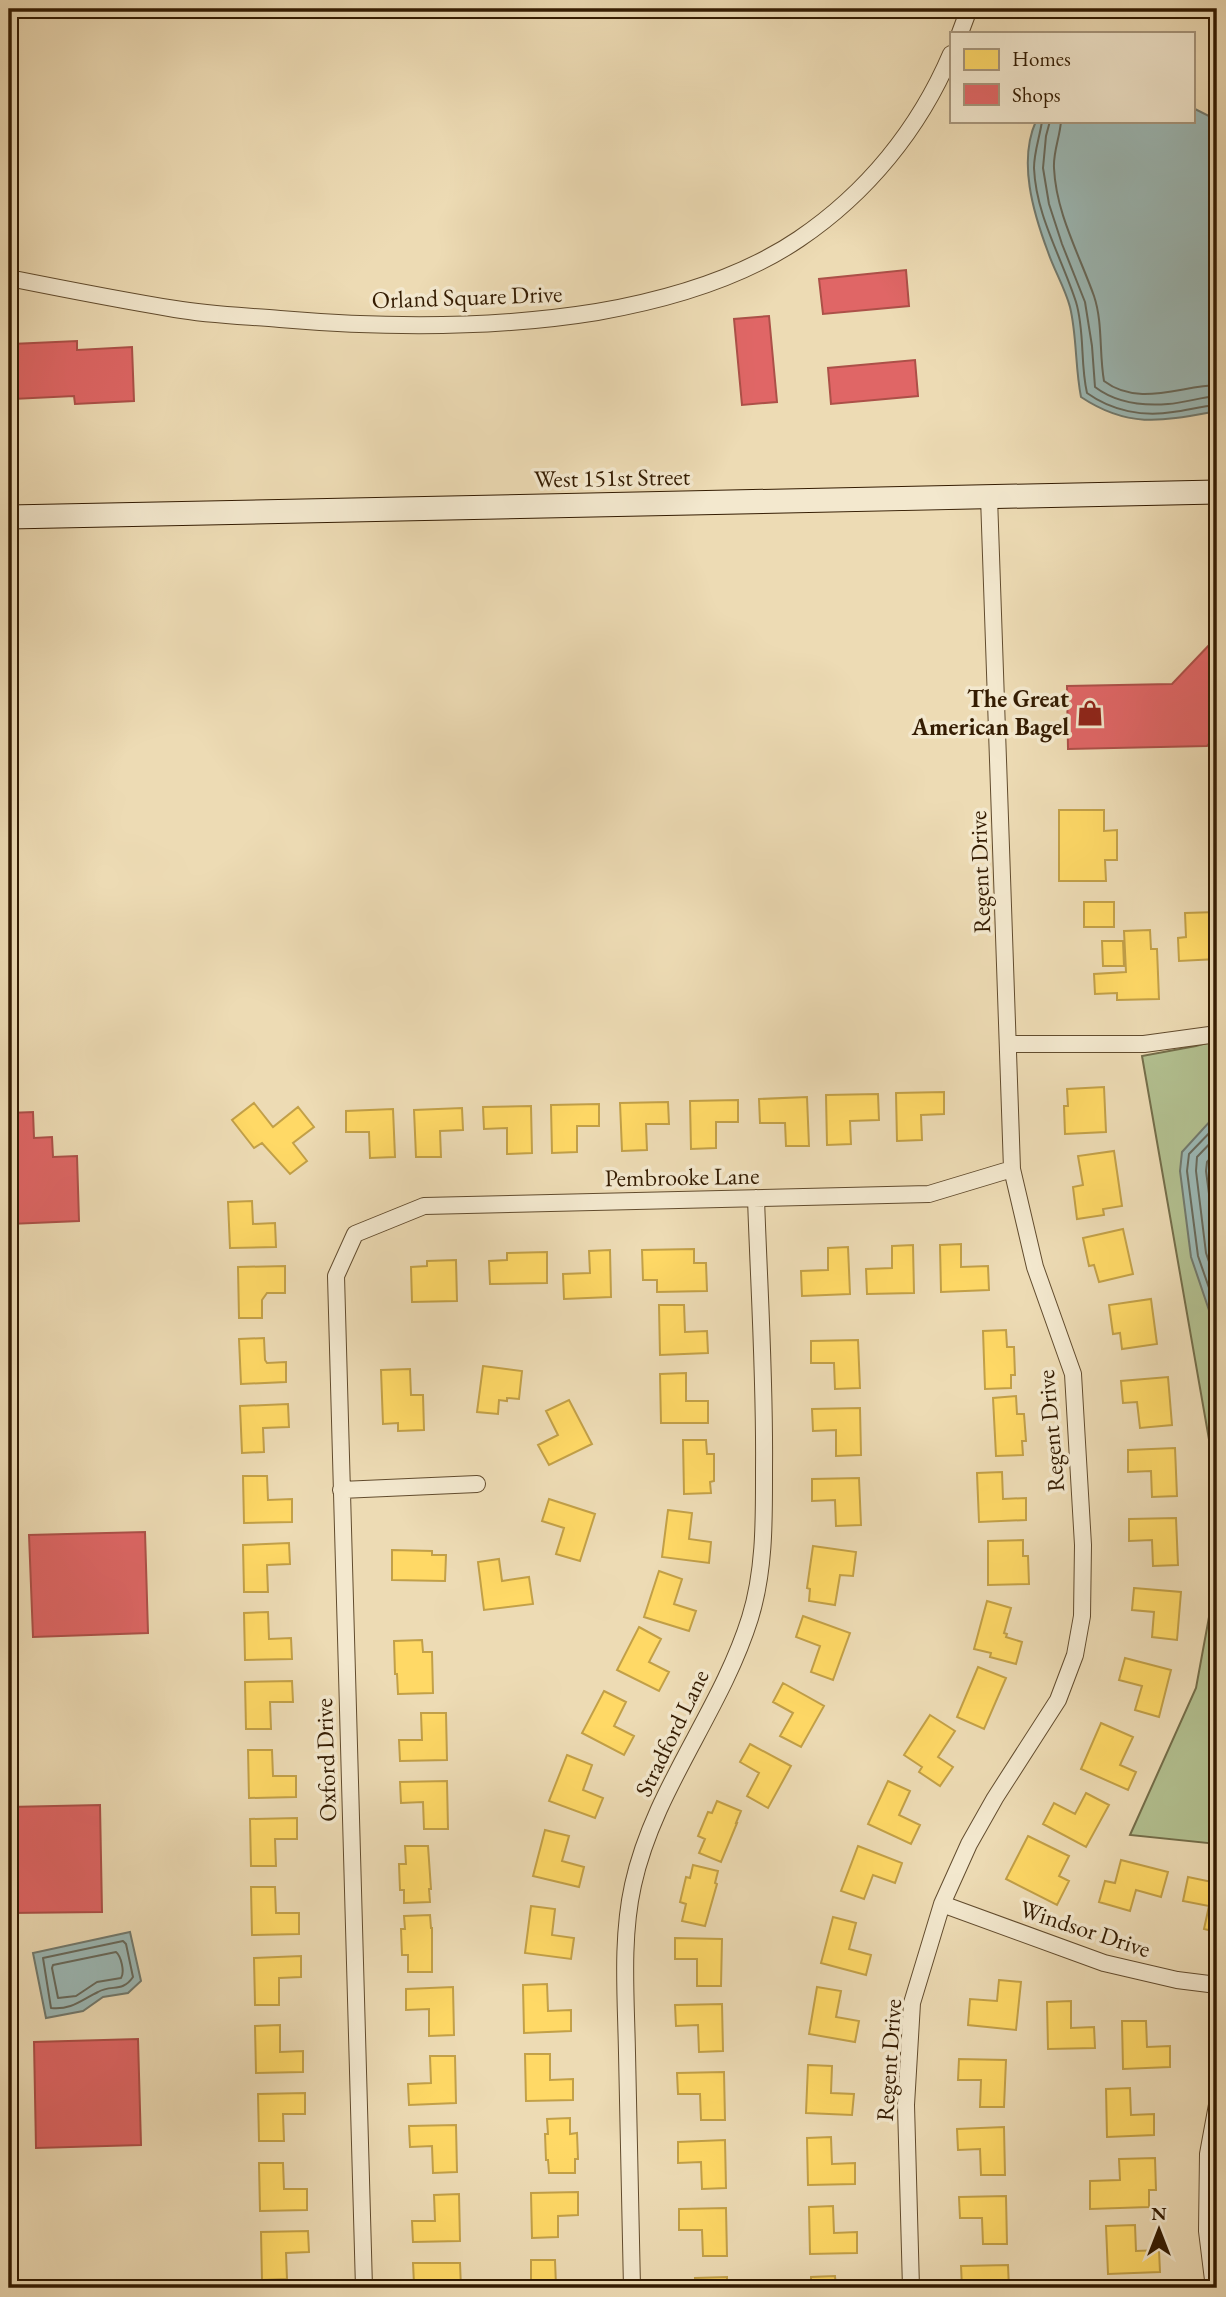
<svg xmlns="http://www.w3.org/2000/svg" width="1226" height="2297" font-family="'EB Garamond',serif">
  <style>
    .green { fill: #b3c191; stroke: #746e4a; stroke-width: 2 }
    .water { fill: #9cb9b6; stroke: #727a6e; stroke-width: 2 }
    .homes { fill: #ffd966; stroke: #c2a048; stroke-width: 2 }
    .shops { fill: #e06666; stroke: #ac5048; stroke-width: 2 }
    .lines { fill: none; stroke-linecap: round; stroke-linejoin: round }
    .shore { stroke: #686a5c; stroke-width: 2 }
    .street-casing { stroke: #624c2e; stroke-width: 18 }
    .secondary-casing { stroke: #341c02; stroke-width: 25 }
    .street { stroke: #f3e8ce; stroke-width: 16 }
    .secondary { stroke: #f3e8ce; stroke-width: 23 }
    .labels { text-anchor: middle; stroke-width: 7; stroke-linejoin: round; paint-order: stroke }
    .street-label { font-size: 24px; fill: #341c02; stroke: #f3e8ce }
    .poi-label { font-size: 24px; font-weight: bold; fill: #341c02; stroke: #f3e8ce; text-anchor: end }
  </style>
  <rect width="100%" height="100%" fill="#eddbb4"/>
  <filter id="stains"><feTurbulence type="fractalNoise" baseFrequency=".00286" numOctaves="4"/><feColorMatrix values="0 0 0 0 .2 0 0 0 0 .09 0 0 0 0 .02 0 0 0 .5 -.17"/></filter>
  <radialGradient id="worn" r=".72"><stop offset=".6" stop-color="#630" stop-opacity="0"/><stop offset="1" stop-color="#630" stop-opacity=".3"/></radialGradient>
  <path class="green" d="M1217,1040V1117L1212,1119L1217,1325V1844L1130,1835L1196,1688L1216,1579L1210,1445L1142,1056L1196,1046Z"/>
  <path class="water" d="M1193,108L1217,120V411C1163,421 1129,429 1081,397C1075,367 1077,336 1070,307C1065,288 1054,270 1048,252C1033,212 1018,161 1036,121H1193Z
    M1217,1117V1325L1210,1313L1191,1257L1180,1171L1182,1152L1212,1119Z
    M130,1932L141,1981L128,1993L103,1997L83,2011L46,2018L33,1953Z"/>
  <path class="homes" d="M1059,810H1104V831L1117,830V860H1105L1106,881H1059Z
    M1084,902H1114V927H1084Z
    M1217,912V959L1179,961L1178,938L1186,937L1185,913Z
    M1150,930L1151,949H1157L1159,999L1117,1000V993L1095,994L1094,974L1126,972L1124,931Z
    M1102,941H1123L1124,966H1103Z
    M1104,1087L1106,1132L1065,1134L1064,1106H1068L1067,1089Z
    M944,1092V1114L921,1115L922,1140L897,1141L896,1093Z
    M878,1094L879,1120L850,1121L851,1144L827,1145L826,1095Z
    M807,1097L809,1146H786L785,1123H760L759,1099Z
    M738,1100V1122H716V1148L691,1149L690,1101Z
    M668,1102L669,1124H646L647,1150L622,1151L620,1103Z
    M254,1103L273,1127L298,1107L314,1127L293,1143L307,1161L290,1174L262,1143L254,1148L232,1120Z
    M599,1104V1126H577V1152L552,1153L551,1105Z
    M531,1106L532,1153L507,1154V1128L484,1129L483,1107Z
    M462,1108L463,1130L440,1131L441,1157H416L414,1110Z
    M393,1109L395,1157L370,1158L369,1132H346V1111Z
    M1114,1151L1122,1206L1103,1209L1104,1215L1077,1219L1073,1187L1083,1185L1078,1156Z
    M252,1201L253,1224L275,1223L276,1247L230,1248L228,1202Z
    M1123,1229L1133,1274L1099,1282L1094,1265L1089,1266L1083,1238Z
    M961,1244V1267L988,1266L989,1290L941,1292L940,1245Z
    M913,1245L914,1293L867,1294L866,1269L892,1268V1246Z
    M848,1247L850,1294L802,1296L801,1271L828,1270V1248Z
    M694,1249V1263H706L707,1291L657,1292V1280H643L642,1250Z
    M610,1250L611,1297L564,1299L563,1274L590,1273L589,1251Z
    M547,1252V1283L490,1284L489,1261L507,1260V1253Z
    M456,1260L457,1301L412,1302L411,1267L427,1266V1261Z
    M285,1266V1293H267L262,1300V1318H239L238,1267Z
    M1151,1299L1157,1344L1122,1349L1120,1333L1113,1334L1109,1305Z
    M659,1305H684L685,1332L707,1331L708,1353L660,1355Z
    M1006,1330L1007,1347H1014L1015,1375H1011V1388L985,1389L983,1331Z
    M264,1338L265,1360L267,1363L286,1362V1382L241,1384L239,1339Z
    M858,1340L860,1388L835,1389L834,1363H811V1341Z
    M483,1366L522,1371L519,1399L507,1398V1401L499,1400L498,1414L477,1412Z
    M410,1369L411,1395H423L424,1430L398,1431V1423L383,1424L381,1370Z
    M686,1373V1401H708V1423H661L660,1374Z
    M1168,1377L1172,1425L1140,1428L1137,1402L1123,1403L1121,1381Z
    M1016,1396L1017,1414H1024L1026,1441H1022L1023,1455L996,1456L993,1398Z
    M569,1400L592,1444L549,1465L538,1445L558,1435L546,1411Z
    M288,1404L289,1427L263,1428L264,1452L242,1453L240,1406Z
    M860,1408L861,1455L836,1456V1430L813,1431L812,1409Z
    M683,1440H706L707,1454H714V1481L710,1482L711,1493L684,1494Z
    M1175,1448L1177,1496L1152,1497L1151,1471L1128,1472V1450Z
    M1002,1472L1003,1499L1026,1498V1520L979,1522L977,1473Z
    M243,1476H267L268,1500L292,1499V1522L244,1523Z
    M859,1478L861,1525L836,1526L835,1500L812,1501V1479Z
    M549,1499L595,1514L580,1561L556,1554L564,1528L542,1521Z
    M668,1510L692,1513L689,1539L711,1542L709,1563L662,1557Z
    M1176,1518L1178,1565L1153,1566L1152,1540L1129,1541V1519Z
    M1023,1540V1556H1028L1029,1584L988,1585V1541Z
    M289,1543L290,1564L267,1565L268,1592H244L243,1545Z
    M813,1546L856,1552L853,1576L840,1575L835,1605L809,1601L810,1589L807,1588Z
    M392,1550L432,1551V1555H446L445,1581L392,1580Z
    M499,1559L502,1581L529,1577L533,1604L484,1610L478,1562Z
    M659,1571L682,1579L674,1604L696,1611L689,1631L644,1617Z
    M1134,1588L1181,1592L1177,1640L1152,1637L1154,1612L1132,1610Z
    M987,1601L1011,1608L1004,1633L1007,1634L1006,1637L1022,1642L1016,1664L990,1657L991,1653L974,1649Z
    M268,1612L269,1639L291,1638L292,1659L245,1660L244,1613Z
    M803,1616L850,1633L833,1680L811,1672L820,1646L796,1637Z
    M639,1627L661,1639L649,1662L669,1672L659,1691L617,1670Z
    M422,1640L423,1652H432L433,1693L398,1694L397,1674H395L394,1641Z
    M1125,1658L1171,1670L1159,1717L1135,1710L1142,1686L1119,1680Z
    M978,1667L1006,1678L984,1729L957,1717Z
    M292,1681L293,1702H270L271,1729H246L245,1682Z
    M783,1683L824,1706L801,1747L780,1736L793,1713L773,1702Z
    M604,1691L626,1702L614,1726L634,1736L624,1755L582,1733Z
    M421,1713H446L447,1760L400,1761L399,1740H422Z
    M930,1715L955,1731L938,1757L953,1767L940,1786L919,1772L922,1767L904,1755Z
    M1101,1723L1133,1737L1120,1765L1136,1772L1128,1790L1081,1769Z
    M750,1744L791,1766L768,1808L747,1796L759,1773L740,1762Z
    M248,1750H272L273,1776H296V1797L249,1798Z
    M567,1755L592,1765L583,1790L603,1798L595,1818L549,1801Z
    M447,1781L448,1829H424L423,1802L401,1803L400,1782Z
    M888,1781L910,1791L899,1815L920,1825L911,1844L868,1824Z
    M1086,1793L1109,1805L1086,1847L1043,1824L1054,1803L1075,1814Z
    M717,1801L741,1811L736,1823H737L721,1862L699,1853L705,1839L698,1836L708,1812L712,1813Z
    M297,1818V1839H275L276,1866H251L250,1819Z
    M545,1830L569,1836L562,1861L584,1867L579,1887L533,1876Z
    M1028,1836L1069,1856L1059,1876L1069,1881L1057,1905L1006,1879Z
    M405,1846H428L431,1889H429L430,1902L404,1903V1890H400L399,1864H406Z
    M858,1846L902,1863L895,1883L873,1875L864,1899L841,1891Z
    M1121,1860L1168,1872L1161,1897L1136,1890L1130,1911L1099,1902L1105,1881L1115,1883Z
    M693,1865L718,1871L715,1883L717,1884L705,1926L682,1921L686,1904L680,1902L686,1877L690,1878Z
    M1188,1877L1217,1883V1932L1204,1929L1209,1906L1183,1901Z
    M251,1887H275L276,1913H299V1934L252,1935Z
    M531,1906L555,1909L552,1935L574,1938L571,1959L525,1953Z
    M430,1915L431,1928H432V1972H408V1955H402L401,1929H405L404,1916Z
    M833,1917L856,1923L849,1949L871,1955L866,1975L821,1963Z
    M675,1938L722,1939L721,1986H697V1959H675Z
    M301,1956V1977L279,1978V2005H255L254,1958Z
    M999,1980L1021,1982L1016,2030L968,2025L970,1999L997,2001Z
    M547,1984L548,2011L571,2010V2031L524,2033L523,1985Z
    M453,1987L454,2035L429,2036V2009L406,2010V1989Z
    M817,1987L841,1991L836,2017L859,2021L855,2042L809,2034Z
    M1071,2001V2028L1094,2027L1095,2048L1048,2049L1047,2002Z
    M722,2004L723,2051L699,2052L698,2025L676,2026L675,2005Z
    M1122,2021H1146L1147,2047L1170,2046V2067L1123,2069Z
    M280,2025V2052L303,2051V2072L256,2073L255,2026Z
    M525,2054H550V2080L573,2079V2100L526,2101Z
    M430,2056H455L456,2103L409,2105L408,2084L431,2083Z
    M959,2059L1006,2060L1004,2107H980L981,2080H958Z
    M808,2065L832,2066L831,2093L854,2094L852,2115L806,2113Z
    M724,2072L725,2120H701L700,2094H678L677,2073Z
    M1130,2088L1131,2115L1154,2114V2135L1107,2137L1106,2089Z
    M305,2093V2114H283L284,2141H259L258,2094Z
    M570,2118V2134L577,2133L578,2159H575V2173H549L548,2160H546L545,2134H548L547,2119Z
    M456,2125L457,2172L433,2173L432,2146L410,2147L409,2126Z
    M1004,2127L1005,2175H981L980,2149L958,2150L957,2129Z
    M831,2137L832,2164L855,2163V2184L808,2185L807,2138Z
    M725,2140L726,2188L702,2189L701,2162L678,2163V2142Z
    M1155,2158L1156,2190H1149V2207L1090,2209V2181L1120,2180L1119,2159Z
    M259,2163H283L284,2189H307V2210L260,2211Z
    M578,2192V2215L558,2216V2237L532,2238L531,2193Z
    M459,2194L460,2241L413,2242L412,2221H435L434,2195Z
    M1006,2196L1007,2244H983L982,2218H960L959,2197Z
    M833,2206L834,2233L857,2232V2253L810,2254L809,2207Z
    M726,2208L727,2256H703L702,2230H679V2209Z
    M1135,2225L1136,2251L1159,2250L1160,2272L1108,2274L1106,2226Z
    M308,2231L309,2252L286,2253L287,2279L262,2280L261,2232Z
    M531,2260H555L556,2286H578V2288H531Z
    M413,2263H460L461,2288H437L436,2284H414Z
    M1008,2265L1009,2288L962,2287L961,2266Z
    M835,2276L836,2288H811V2277Z
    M727,2277V2288H695V2278Z"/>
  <path class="shops" d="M906,270L909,306L823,314L819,279Z
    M769,316L777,402L742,405L734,319Z
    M77,341V350L132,347L134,401L75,404L74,396L13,399L12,381H9V357H12V344Z
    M915,360L918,396L831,404L828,368Z
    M1217,601V735L1207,746L1068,749L1067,686L1172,684L1212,642L1211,602Z
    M33,1112L34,1138L52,1137L53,1157L77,1156L79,1221L10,1224L9,1113Z
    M145,1532L148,1633L33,1637L29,1535Z
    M100,1805L102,1912L9,1913V1807Z
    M138,2039L141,2145L36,2148L34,2042Z"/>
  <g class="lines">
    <path class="shore" d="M1042,121C1040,136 1034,152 1034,168C1036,216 1062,258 1076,302C1085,332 1080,363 1087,393C1112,411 1143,417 1173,412C1188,410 1202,406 1217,405
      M1050,121L1046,136L1043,168L1049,204L1062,244L1085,302L1092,346L1095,387C1116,403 1143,406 1168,404C1185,403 1201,397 1217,396
      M1061,121C1060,137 1053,152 1054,168C1056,213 1079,254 1094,296C1103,323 1099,353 1104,381C1138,407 1180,386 1217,385
      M1217,1125L1189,1154L1187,1171L1198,1256L1217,1311
      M1217,1136L1197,1157L1196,1171L1206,1253L1217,1285
      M1217,1151L1207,1162L1206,1171L1217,1254
      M123,1941L126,1944L133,1977C122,1993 112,1984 98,1992C81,2000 72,2010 51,2008L43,1958Z
      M116,1952C121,1956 125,1972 121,1978L97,1982L76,1996L58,1998L52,1968L53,1965Z"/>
    <g class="street-casing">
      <path id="street" d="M960,33L969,9
        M9,278C64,289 120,300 175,309C210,315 245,316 280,319C386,328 492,329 597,312C666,300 740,279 799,239C867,193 919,129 951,54
        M1008,1044H1144L1217,1034
        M341,1490L477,1484
        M942,1904L1104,1963L1177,1980L1217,1985
        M364,2288L336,1276L355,1234L424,1206L929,1194L1012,1169
        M632,2288C630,2210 629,2131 627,2053C626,1997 621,1939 633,1885C654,1789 721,1711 750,1618C765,1570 764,1518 764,1468C765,1378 759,1288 756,1198
        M911,2288L906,2105L912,2003L942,1904L969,1844L995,1798L1058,1700L1075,1655L1082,1616L1083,1545L1073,1374L1035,1267L1012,1169L989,497
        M1214,2288L1207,2231L1208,2154L1217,2105"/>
    </g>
    <g class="secondary-casing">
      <path id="secondary" d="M9,517L1217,492"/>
    </g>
    <use href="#street" class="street"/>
    <use href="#secondary" class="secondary"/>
  </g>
  <defs>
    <g id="shop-bare" transform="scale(2.1)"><path d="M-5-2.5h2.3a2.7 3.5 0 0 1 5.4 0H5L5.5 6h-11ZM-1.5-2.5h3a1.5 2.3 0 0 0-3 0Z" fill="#8f2418" stroke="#f3e8ce" stroke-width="2.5" paint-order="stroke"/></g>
  </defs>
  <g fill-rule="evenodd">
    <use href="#shop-bare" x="1090" y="713"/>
  </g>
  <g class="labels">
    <g class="street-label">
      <text transform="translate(467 297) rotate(-2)" y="8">Orland Square Drive</text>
      <text transform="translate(612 478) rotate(-1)" y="8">West 151st Street</text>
      <text transform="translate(980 872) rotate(-92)" y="8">Regent Drive</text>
      <text transform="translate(682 1177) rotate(-1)" y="8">Pembrooke Lane</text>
      <text transform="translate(1051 1431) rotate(-95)" y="8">Regent Drive</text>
      <text transform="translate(672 1733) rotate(-64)" y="8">Stradford Lane</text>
      <text transform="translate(326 1760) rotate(-92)" y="8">Oxford Drive</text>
      <text transform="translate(1085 1929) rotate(18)" y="8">Windsor Drive</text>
      <text transform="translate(889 2060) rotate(-86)" y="8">Regent Drive</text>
    </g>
    <g class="poi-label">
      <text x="1069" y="707">The Great<tspan x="1069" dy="28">American Bagel</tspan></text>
    </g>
  </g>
  <rect width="1226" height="2297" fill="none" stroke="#eddbb4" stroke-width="35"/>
  <rect x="10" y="10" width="1205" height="2276" fill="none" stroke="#341c02" stroke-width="3.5"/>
  <rect x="18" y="18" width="1191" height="2262" fill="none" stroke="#341c02" stroke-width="2"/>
  <rect x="950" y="32" width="245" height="91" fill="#f3e8ce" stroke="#a7967c" stroke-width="2"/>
  <rect x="964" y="49" width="35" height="21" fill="#ffd966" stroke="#a7967c" stroke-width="2"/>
  <text x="1012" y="66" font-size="21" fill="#341c02">Homes</text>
  <rect x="964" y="84" width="35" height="21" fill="#e06666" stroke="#a7967c" stroke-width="2"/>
  <text x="1012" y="102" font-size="21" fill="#341c02">Shops</text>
  <g transform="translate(1159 2230)" stroke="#f3e8ce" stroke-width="5" paint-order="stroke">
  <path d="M0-5L12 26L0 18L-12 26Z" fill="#341c02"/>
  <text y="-10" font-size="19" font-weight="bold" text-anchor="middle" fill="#341c02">N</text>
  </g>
  <rect width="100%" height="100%" filter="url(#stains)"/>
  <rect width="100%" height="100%" fill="url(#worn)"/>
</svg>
